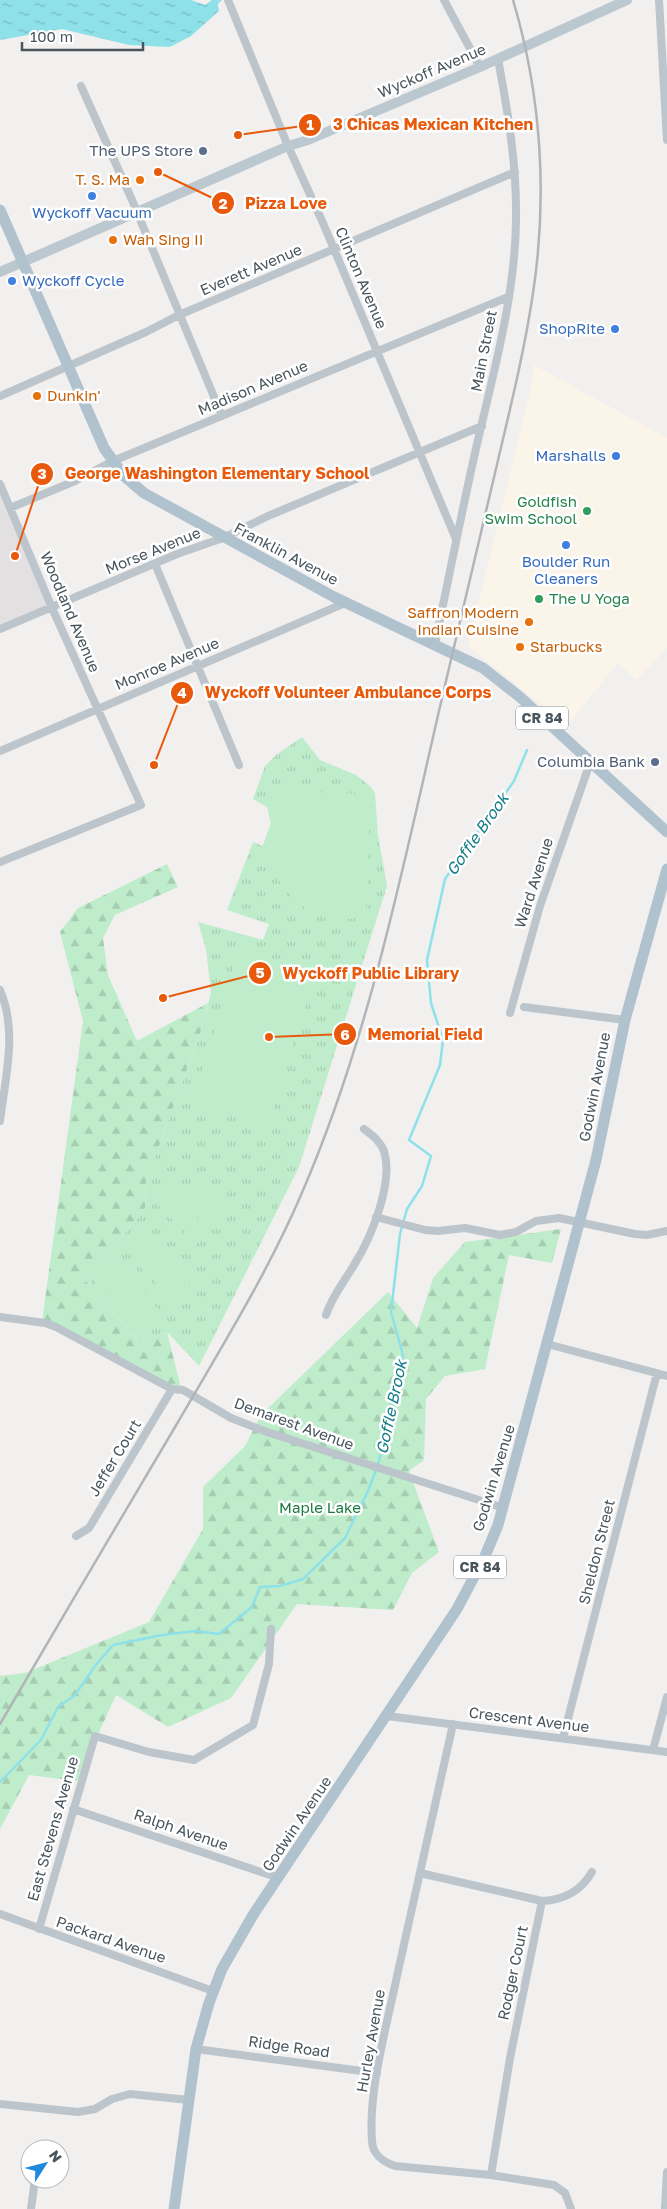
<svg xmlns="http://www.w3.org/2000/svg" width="667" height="2209" font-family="'Golos Text',sans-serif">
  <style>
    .commercial { fill: #fbf4e9 }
    .education { fill: #e2e0e1 }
    .grass { fill: url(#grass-tufts) }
    .forest { fill: url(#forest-firs) }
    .pitch { fill: #bfedcb }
    .water { fill: url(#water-ripples) }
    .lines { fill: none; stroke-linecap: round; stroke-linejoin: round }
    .stream { stroke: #8ee1e9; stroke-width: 2.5 }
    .minor { stroke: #bbc5cb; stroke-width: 8 }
    .secondary { stroke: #bcc8d0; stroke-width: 10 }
    .primary { stroke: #b0c2cd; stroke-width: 11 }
    .rail { stroke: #b1b5b9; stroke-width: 2.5 }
    .service-dot { fill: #5c6f8a; stroke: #fff; stroke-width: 2 }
    .food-dot { fill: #e8710a; stroke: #fff; stroke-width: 2 }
    .shop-dot { fill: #3f7fe0; stroke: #fff; stroke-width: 2 }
    .leisure-dot { fill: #2e9e5b; stroke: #fff; stroke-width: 2 }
    .labels { text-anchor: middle; stroke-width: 5; stroke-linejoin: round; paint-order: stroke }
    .shield { fill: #fff; stroke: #7f888d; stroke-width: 1 }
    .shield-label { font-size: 14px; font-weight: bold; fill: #48555c }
    .street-label { font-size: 15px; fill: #48555c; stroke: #fff }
    .service-label { font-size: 15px; fill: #4e5e75; stroke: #fff; text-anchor: end }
    .food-label { font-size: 15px; fill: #c56008; stroke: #fff; text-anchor: start }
    .shop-label { font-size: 15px; fill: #366cbe; stroke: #fff }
    .leisure-label { font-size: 15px; fill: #27864d; stroke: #fff; text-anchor: end }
    .park-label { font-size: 15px; fill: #1b7b3f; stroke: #fff }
    .water-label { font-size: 16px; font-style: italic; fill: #127d87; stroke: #fff }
    .leader { fill: none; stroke: #e8590c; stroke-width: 2 }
    .callout-dot { fill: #e8590c; stroke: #fff; stroke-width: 2 }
    .mark-label { font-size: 15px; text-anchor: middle; font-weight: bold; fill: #fff }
    .callout-label { font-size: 16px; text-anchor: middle; font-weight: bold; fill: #e8590c; stroke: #fff; stroke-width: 5; stroke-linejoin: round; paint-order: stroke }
  </style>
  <defs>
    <pattern id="grass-tufts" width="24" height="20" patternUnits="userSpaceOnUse" patternTransform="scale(1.25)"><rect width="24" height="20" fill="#bfedcb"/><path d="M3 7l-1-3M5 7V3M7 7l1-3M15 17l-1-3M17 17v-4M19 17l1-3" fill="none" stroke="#a6cdb1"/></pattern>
    <pattern id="forest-firs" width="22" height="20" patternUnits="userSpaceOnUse" patternTransform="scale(1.25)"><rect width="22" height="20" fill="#bfedcb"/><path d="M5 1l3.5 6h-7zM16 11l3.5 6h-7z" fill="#a6cdb1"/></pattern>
    <pattern id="water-ripples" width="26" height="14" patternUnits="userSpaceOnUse" patternTransform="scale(1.25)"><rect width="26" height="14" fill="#8ee1e9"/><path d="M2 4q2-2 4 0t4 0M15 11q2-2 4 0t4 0" fill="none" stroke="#76b9c0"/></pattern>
  </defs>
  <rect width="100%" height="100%" fill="#f2efef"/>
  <path class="commercial" d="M534,365L667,438V648L636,680L618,663L567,725L468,646L530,392Z"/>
  <path class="education" d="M0,484L52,608L0,629Z"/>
  <path class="grass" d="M302,737L320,760L356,775L371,787L375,793L378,835L387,886L299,1167L199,1366L167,1332L140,1343L85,1280L145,1209L146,1182L204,1022L211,992L206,949L198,922L263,940L269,924L227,910L253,842L263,846L271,823L267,807L253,799L265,766L276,755Z"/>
  <path class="forest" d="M167,864L178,887L115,915L103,938L108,975L137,1041L208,1003L204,1022L146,1182L145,1209L85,1280L140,1343L167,1332L182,1392L42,1322L83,1021L60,932L78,908Z
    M561,1229L552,1263L509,1255L485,1369L445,1376L426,1399L424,1460L409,1471L439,1552L412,1573L393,1610L297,1604L231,1698L168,1727L116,1695L77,1781L29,1775L0,1829V1676L25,1673L149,1622L203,1529V1487L245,1446L261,1415L388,1292L417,1328L433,1278L465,1242Z"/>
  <path class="pitch" d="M366,787L376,801L373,804L370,802L366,917L347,919L323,917L307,910L285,890L271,868L263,846L271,823L268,807L271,790L363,794L361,790Z
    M240,949L313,971V969L318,970L321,975C308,984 277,1100 270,1122L271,1130L267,1132L262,1127L192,1102Z
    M178,1180L190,1194L167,1215L155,1201Z
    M207,1180L230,1206L217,1218L194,1192Z
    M192,1195L204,1209L181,1230L169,1216Z
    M206,1211L218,1224L195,1245L183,1232Z
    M147,1230L156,1240L134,1259L125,1249Z
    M159,1243L168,1253L146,1273L137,1263Z
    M171,1257L180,1267L159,1286L150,1276Z
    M114,1259L123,1270L101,1289L92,1279Z
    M183,1270L192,1280L171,1300L162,1290Z
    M126,1273L135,1283L114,1302L105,1292Z
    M138,1287L148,1296L126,1316L117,1306Z
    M150,1300L159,1310L138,1329L129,1320Z"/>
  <path class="water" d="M0,0H191L205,5L212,0H217L219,11L191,36L170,47L129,45L62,29L0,40Z"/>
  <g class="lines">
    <path class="stream" d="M215,5L220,0
      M0,1782L41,1740L58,1707L75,1695L95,1666L113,1645L162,1635L196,1631L219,1634L252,1607L260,1587L280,1586L303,1579L345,1538L368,1491L378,1465L403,1355L391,1312L400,1234L407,1209L422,1186L431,1156L409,1140L440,1065L443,1040L431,1003L427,960L445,879L514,781L527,750"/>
    <path class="minor" d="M228,0L288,146L323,223L456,539
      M444,0L480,67
      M659,0L667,140
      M81,86L132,200L222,416
      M0,396L146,332L179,315L515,172
      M0,484L52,608L141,805L0,862
      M10,508L75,481L113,461L508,297
      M155,564L239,765
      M0,629L177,554L223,538L268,516L482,426
      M435,644C449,577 462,510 477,444C494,370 515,297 516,220C517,165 508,113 498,59
      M0,751L345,603
      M0,990C18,1031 5,1079 0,1121
      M524,1007L625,1020
      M510,1013L540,906L590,763
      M376,1217L425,1230L438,1231L465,1228L500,1235L516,1232L536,1221L559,1218L635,1234L647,1235L667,1231
      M326,1315C332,1296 344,1282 354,1265C371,1238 394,1183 384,1151C380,1141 372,1135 364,1129
      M0,1317L45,1323L56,1327L172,1389L183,1390L231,1418L267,1432L504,1508
      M547,1344L667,1376
      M76,1536L89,1528L172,1389
      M387,1716L667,1752
      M453,1724C434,1808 416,1892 397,1976C387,2025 368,2091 372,2140C372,2154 383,2162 395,2166L491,2175L554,2185L565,2193L571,2209
      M563,1738L657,1373
      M653,1750L667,1697
      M73,1809L279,1878
      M420,1873L542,1901C564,1900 581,1891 592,1872
      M0,1914L213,1991
      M39,1929L95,1736L149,1752L194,1760L253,1725L269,1664L271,1629
      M196,2049L377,2073
      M0,2104L78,2112L95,2109L112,2099L130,2094L189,2100
      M491,2175L510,2058L542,1901
      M31,2209L35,2179
      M665,2209L667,2172"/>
    <path class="secondary" d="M0,272L288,146L308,140L480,67L627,0"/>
    <path class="primary" d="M0,210L104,448L124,476L144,493L334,597L483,668L520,697L667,832
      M174,2209L196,2049L209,2003L222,1969L253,1915L457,1609L485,1556L498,1525L596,1160L625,1020L667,869"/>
    <path class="rail" d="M0,1724C59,1623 118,1523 178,1422C221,1348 267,1274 301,1195C370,1036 403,866 442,698C460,623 477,548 495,473C509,413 524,354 533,293C548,195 541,94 513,0"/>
  </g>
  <g class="service-dot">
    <circle cx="203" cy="151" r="5"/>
    <circle cx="655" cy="762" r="5"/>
  </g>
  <g class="food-dot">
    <circle cx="140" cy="180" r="5"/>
    <circle cx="113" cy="240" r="5"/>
    <circle cx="37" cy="396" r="5"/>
    <circle cx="529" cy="622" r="5"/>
    <circle cx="520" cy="647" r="5"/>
  </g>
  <g class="shop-dot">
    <circle cx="92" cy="196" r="5"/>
    <circle cx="12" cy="281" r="5"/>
    <circle cx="615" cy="329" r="5"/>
    <circle cx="616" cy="456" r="5"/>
    <circle cx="566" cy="545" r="5"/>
  </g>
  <g class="leisure-dot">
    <circle cx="587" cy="511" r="5"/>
    <circle cx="539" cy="599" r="5"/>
  </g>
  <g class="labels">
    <g class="shield">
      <rect x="516" y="706.5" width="52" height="23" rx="4"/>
      <rect x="454" y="1555.5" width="52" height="23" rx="4"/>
    </g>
    <g class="shield-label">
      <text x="542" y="723">CR 84</text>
      <text x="480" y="1572">CR 84</text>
    </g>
    <g class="street-label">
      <text transform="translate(432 71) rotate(-23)" y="5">Wyckoff Avenue</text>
      <text transform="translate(251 270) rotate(-23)" y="5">Everett Avenue</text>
      <text transform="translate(361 278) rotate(67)" y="5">Clinton Avenue</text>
      <text transform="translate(484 351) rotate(-79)" y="5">Main Street</text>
      <text transform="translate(253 388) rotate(-23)" y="5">Madison Avenue</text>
      <text transform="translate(153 551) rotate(-22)" y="5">Morse Avenue</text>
      <text transform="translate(286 554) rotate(28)" y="5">Franklin Avenue</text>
      <text transform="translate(70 612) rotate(67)" y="5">Woodland Avenue</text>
      <text transform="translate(167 664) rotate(-23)" y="5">Monroe Avenue</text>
      <text transform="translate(534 883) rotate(-72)" y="5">Ward Avenue</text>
      <text transform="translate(595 1087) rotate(-79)" y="5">Godwin Avenue</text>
      <text transform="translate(294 1424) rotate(20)" y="5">Demarest Avenue</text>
      <text transform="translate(115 1458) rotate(-59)" y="5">Jeffer Court</text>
      <text transform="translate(494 1478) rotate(-73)" y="5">Godwin Avenue</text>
      <text transform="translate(597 1552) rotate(-76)" y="5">Sheldon Street</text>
      <text transform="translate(529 1720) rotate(7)" y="5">Crescent Avenue</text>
      <text transform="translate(297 1824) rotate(-56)" y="5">Godwin Avenue</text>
      <text transform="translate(53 1829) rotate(-74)" y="5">East Stevens Avenue</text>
      <text transform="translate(181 1830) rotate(19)" y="5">Ralph Avenue</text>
      <text transform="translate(111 1940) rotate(19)" y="5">Packard Avenue</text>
      <text transform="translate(513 1973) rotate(-78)" y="5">Rodger Court</text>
      <text transform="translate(371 2041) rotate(-80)" y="5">Hurley Avenue</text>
      <text transform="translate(289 2047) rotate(8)" y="5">Ridge Road</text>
    </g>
    <g class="service-label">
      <text x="193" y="156">The UPS Store</text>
      <text x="645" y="767">Columbia Bank</text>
    </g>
    <g class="food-label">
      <text x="130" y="185" text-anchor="end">T. S. Ma</text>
      <text x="123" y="245">Wah Sing II</text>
      <text x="47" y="401">Dunkin'</text>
      <text x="519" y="618" text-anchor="end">Saffron Modern<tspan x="519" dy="17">Indian Cuisine</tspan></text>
      <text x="530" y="652">Starbucks</text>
    </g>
    <g class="shop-label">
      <text x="92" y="218">Wyckoff Vacuum</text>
      <text x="22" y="286" text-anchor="start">Wyckoff Cycle</text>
      <text x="605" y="334" text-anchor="end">ShopRite</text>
      <text x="606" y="461" text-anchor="end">Marshalls</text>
      <text x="566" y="567">Boulder Run<tspan x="566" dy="17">Cleaners</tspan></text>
    </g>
    <g class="leisure-label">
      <text x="577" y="507">Goldfish<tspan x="577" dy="17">Swim School</tspan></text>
      <text x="549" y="604" text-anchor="start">The U Yoga</text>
    </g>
    <g class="park-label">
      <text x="320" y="1513">Maple Lake</text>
    </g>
    <g class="water-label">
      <text transform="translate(477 834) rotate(-55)" y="6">Goffle Brook</text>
      <text transform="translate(391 1407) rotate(-78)" y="6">Goffle Brook</text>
    </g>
  </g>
  <path class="leader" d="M238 135L310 125M158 172L223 203M15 556L42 474M154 765L182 693M163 998L260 973M269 1037L345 1034"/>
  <g class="callout-dot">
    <circle cx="238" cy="135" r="5"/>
    <circle cx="158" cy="172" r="5"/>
    <circle cx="15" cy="556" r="5"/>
    <circle cx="154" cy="765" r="5"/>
    <circle cx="163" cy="998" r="5"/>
    <circle cx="269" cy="1037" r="5"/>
    <circle cx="310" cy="125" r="12"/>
    <circle cx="223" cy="203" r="12"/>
    <circle cx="42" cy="474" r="12"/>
    <circle cx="182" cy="693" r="12"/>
    <circle cx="260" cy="973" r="12"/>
    <circle cx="345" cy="1034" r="12"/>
  </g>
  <g class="mark-label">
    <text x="310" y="130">1</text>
    <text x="223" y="209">2</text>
    <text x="42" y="479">3</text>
    <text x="182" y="698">4</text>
    <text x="260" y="978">5</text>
    <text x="345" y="1040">6</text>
  </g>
  <g class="callout-label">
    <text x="433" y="130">3 Chicas Mexican Kitchen</text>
    <text x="286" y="209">Pizza Love</text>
    <text x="217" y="479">George Washington Elementary School</text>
    <text x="348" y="698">Wyckoff Volunteer Ambulance Corps</text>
    <text x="371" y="979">Wyckoff Public Library</text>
    <text x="425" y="1040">Memorial Field</text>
  </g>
  <g transform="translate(45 2164) rotate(54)"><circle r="24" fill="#ffffff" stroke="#b6bbbe"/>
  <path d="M0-4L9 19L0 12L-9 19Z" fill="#2089da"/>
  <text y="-8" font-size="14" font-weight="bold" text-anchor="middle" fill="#48555c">N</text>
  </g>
  <path d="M22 42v8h121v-8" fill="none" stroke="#48555c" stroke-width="2.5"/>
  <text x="30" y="42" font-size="15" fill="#48555c" stroke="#ffffff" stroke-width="4" paint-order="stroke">100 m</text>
</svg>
